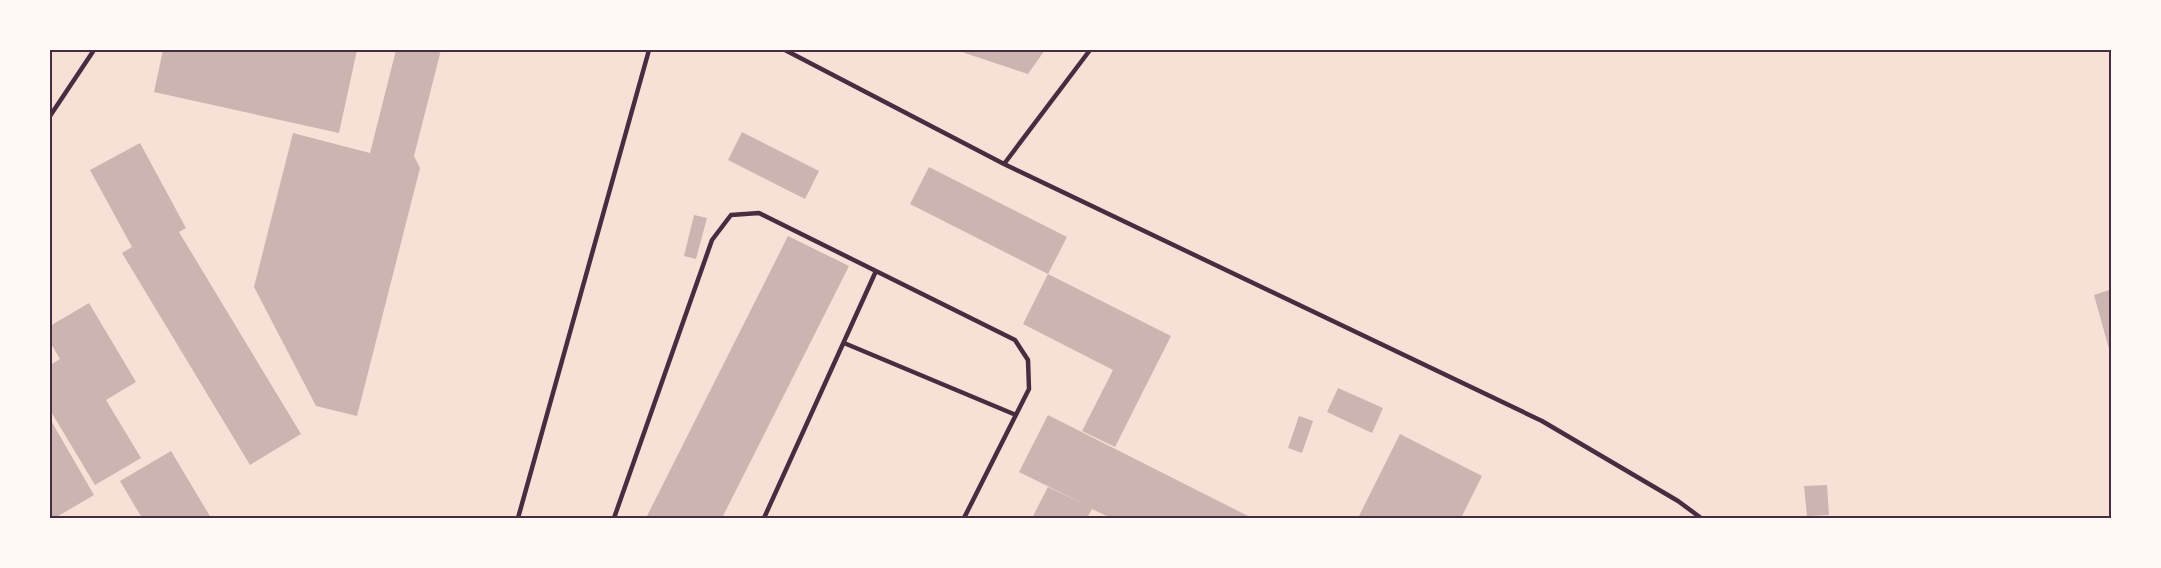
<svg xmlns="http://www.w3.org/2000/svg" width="2161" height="568" font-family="Raleway,sans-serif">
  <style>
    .building { fill: #ccb4b1 }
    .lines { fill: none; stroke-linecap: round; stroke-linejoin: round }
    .service { stroke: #4a2c40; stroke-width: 4.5 }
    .neatline { fill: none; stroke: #4a2c40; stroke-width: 2 }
  </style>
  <rect width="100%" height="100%" fill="#f7e1d7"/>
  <path class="building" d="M163,50H357L339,133L154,92Z
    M396,50H441L414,156L420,168L357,416L316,406L254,287L293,133L370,153Z
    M956,50H1045L1028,74Z
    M742,132L819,171L805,199L728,160Z
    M140,143L186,228L179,232L301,434L250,465L122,253L132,247L90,170Z
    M929,167L1067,237L1048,274L910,204Z
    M694,215L707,218L696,259L684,256Z
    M788,236L849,266L722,518H646Z
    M1048,274L1171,336L1115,447L1082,431L1113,370L1023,324Z
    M2112,289V356H2111L2094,295Z
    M89,303L136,382L106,400L141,458L95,485L50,410V365L60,359L50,342V326Z
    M1338,388L1383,408L1372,433L1327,412Z
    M1048,415L1252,518H1111L1092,509L1087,518H1032L1048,487L1090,507L1019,472Z
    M1299,416L1313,421L1302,453L1288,448Z
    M50,419L94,495L55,518H50Z
    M1400,434L1482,476L1461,518H1358Z
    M171,451L211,518H142L120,481Z
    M1827,485L1829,515L1807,516L1804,486Z"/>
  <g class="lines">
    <path class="service" d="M785,50L1004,164L1542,421L1678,501L1701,518
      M50,116L94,50
      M1004,164L1090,50
      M844,343L1016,415
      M518,518L649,50
      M614,518L712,240L731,215L759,213L1015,340L1028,360L1029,389L964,518
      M764,518L876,271"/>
  </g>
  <rect width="2161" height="568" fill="none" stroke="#fffaf5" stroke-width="102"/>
  <rect x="51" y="51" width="2059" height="466" class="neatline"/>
</svg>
